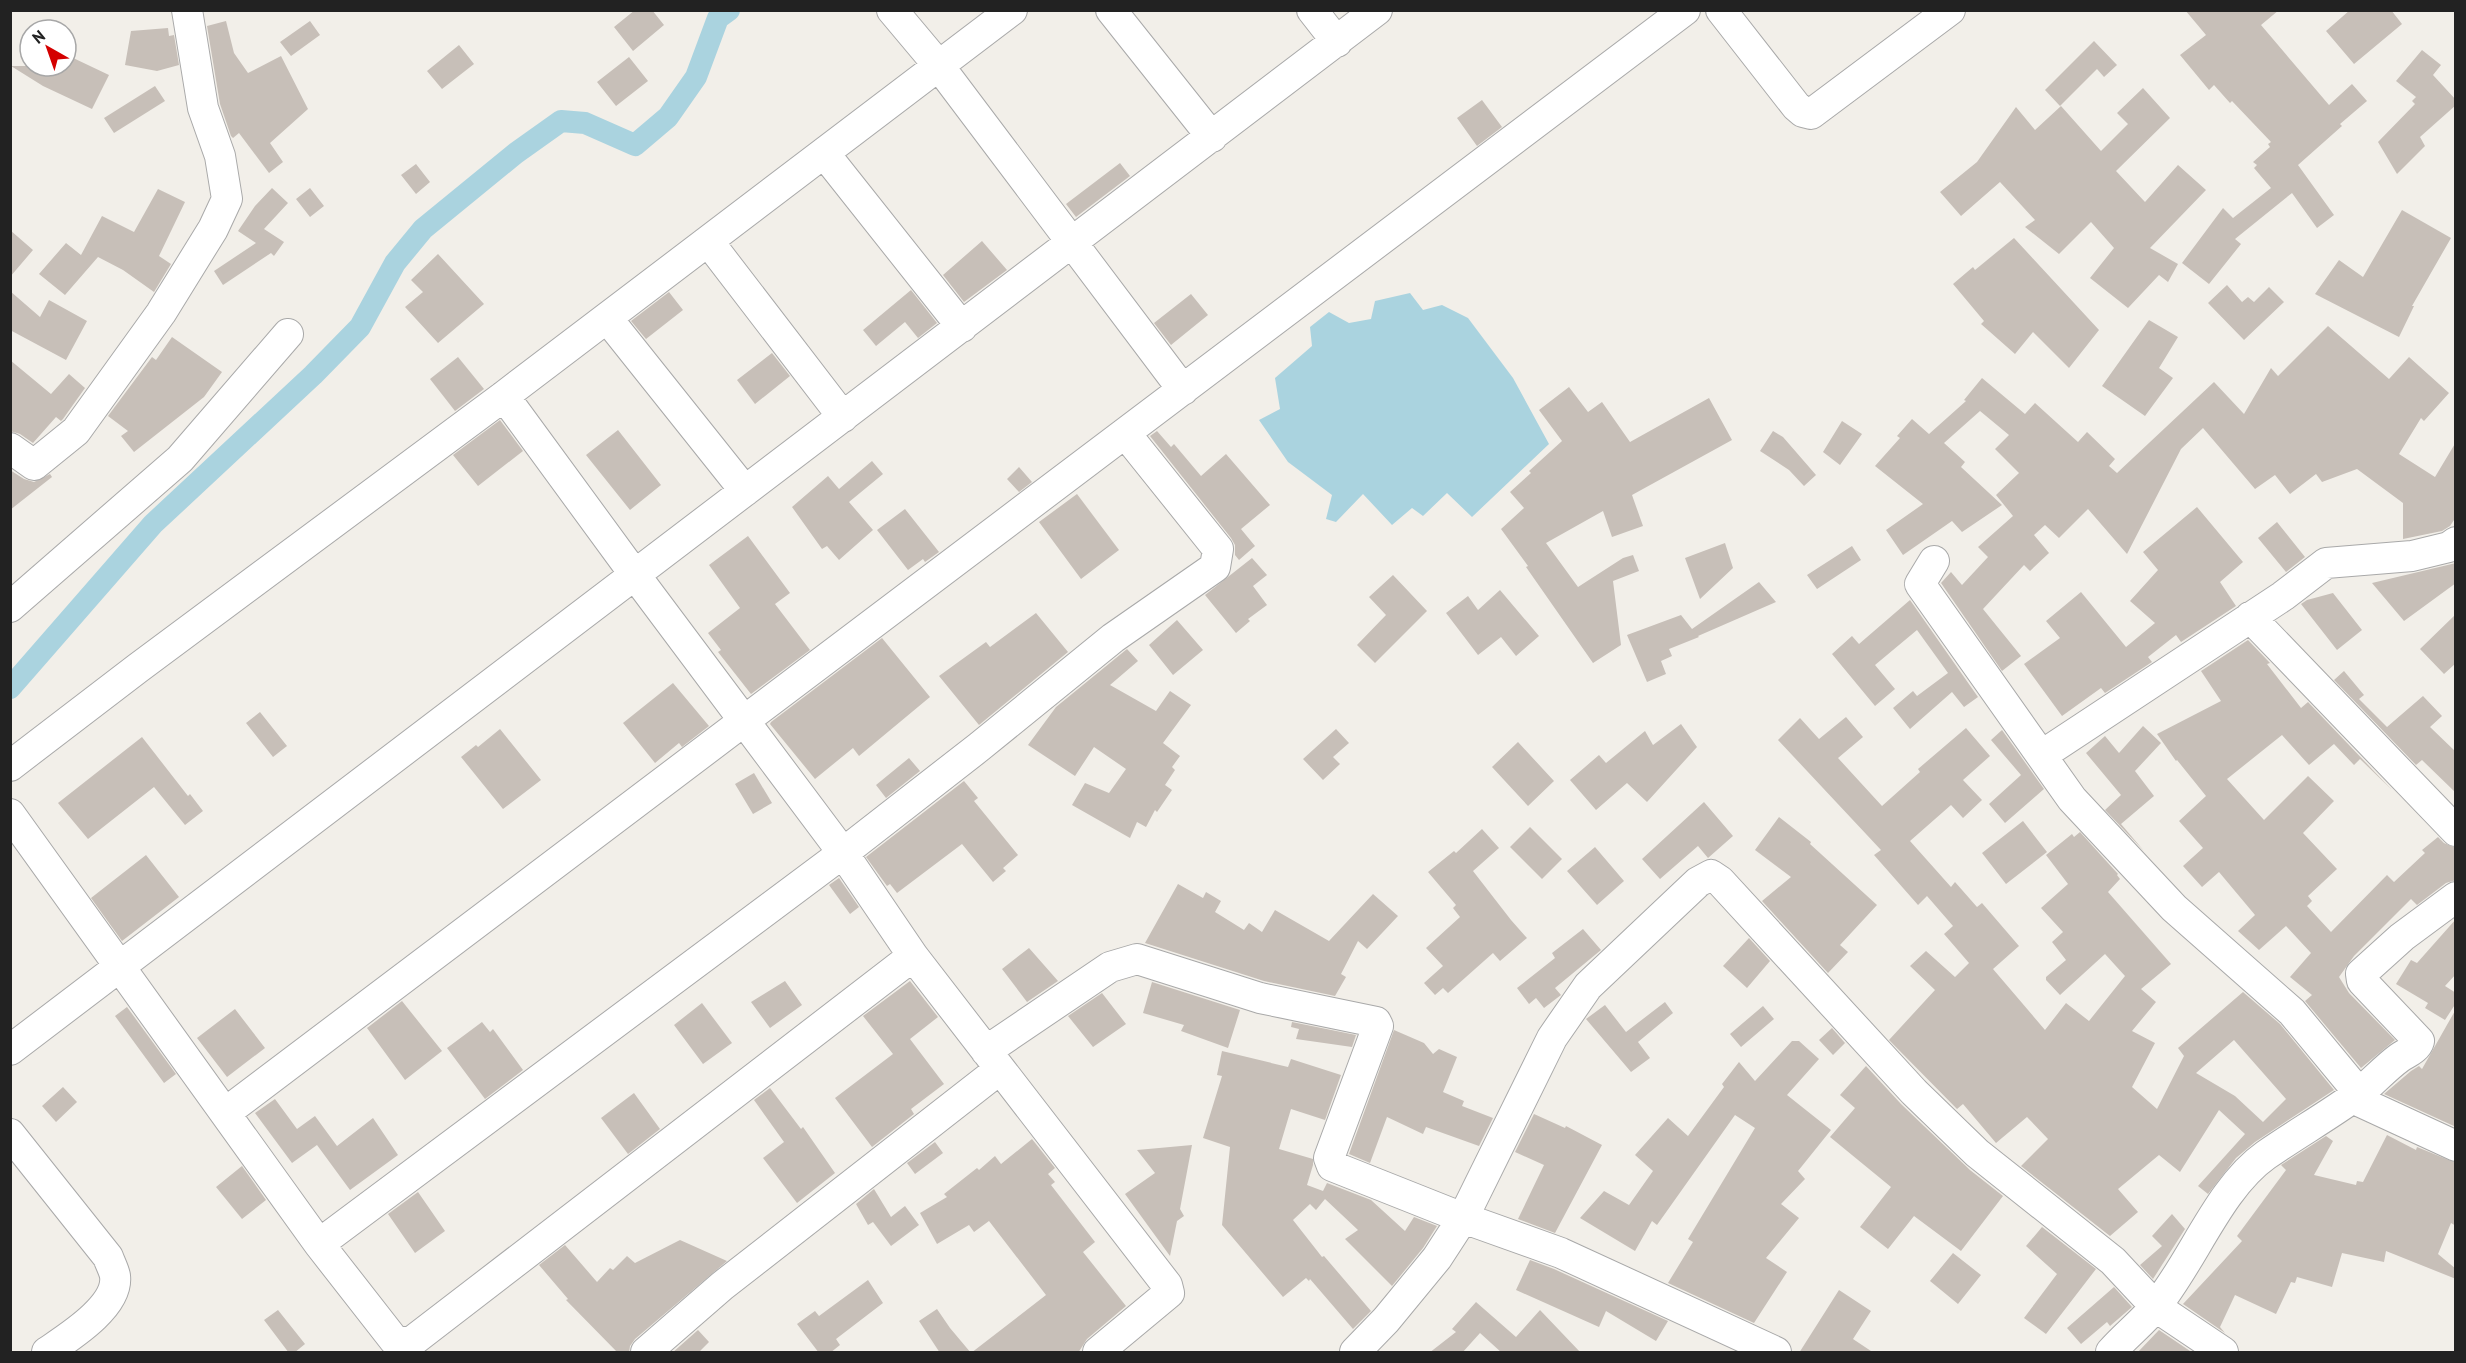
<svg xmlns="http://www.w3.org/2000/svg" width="2466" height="1363" font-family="'PT Sans',sans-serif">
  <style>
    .water { fill: #aad3df }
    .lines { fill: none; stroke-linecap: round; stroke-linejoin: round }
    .canal { stroke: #aad3df; stroke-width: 22 }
    .building { fill: #c7bfb8; fill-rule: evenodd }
    .minor-casing { stroke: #a9a9a9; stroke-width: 32 }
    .minor { stroke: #fff; stroke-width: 30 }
  </style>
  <rect width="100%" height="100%" fill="#f2efe9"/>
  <path class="water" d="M1410,293L1423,310L1442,305L1468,318L1513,378L1549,444L1472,517L1447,493L1423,516L1412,508L1392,525L1363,494L1336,522L1326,519L1332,495L1288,462L1259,420L1280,409L1275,378L1312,346L1310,327L1329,312L1349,323L1371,319L1375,301Z"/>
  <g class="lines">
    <path class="canal" d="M10,688L153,524L313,375L360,327L395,263L423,229L516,153L561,121L585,123L635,145L668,117L696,77L718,18L729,10"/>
  </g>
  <path class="building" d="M635,10H652L664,25L633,51L614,27Z
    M2185,10H2279L2261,25L2329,105L2352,84L2367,101L2340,124L2342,126L2298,165L2334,215L2317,228L2292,193L2235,239L2241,244L2209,284L2182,263L2223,208L2233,218L2271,188L2254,168L2257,165L2253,162L2270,147L2268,144L2271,142L2232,101L2230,103L2214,85L2209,90L2180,55L2206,35Z
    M2350,10H2391L2402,24L2354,64L2326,31Z
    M226,21L234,53L248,73L281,56L308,109L270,143L283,162L269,173L239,133L233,138L231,136L220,104L207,26Z
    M310,21L320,35L291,56L280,42Z
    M168,28L169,36L174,35L179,65L157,71L125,65L131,31Z
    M2094,41L2117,65L2104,77L2097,69L2060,106L2045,90Z
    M459,45L474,64L442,89L427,71Z
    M2422,50L2441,65L2433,75L2456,100V105L2420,137L2425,146L2397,174L2378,142L2415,104L2412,101L2416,97L2396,81Z
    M69,56L109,75L92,109L43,86L11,66H66Z
    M629,57L648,81L616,106L597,82Z
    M155,86L165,101L114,133L104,118Z
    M2143,88L2170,118L2116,171L2145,202L2178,165L2206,190L2150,248L2178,264L2168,282L2159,275L2128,308L2090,278L2114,248L2091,222L2059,254L2025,227L2035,220L2000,182L1961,216L1940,192L1977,162L2016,107L2035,130L2061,106L2101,151L2128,124L2117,113Z
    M1482,100L1502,127L1477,146L1457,118Z
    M1120,163L1130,176L1076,217L1066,204Z
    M416,164L430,182L416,194L401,175Z
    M272,188L288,203L264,229L284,242L274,256L271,253L223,285L214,271L256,243L238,231L255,206Z
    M310,188L324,206L310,217L296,199Z
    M158,189L185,202L159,256L171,264L154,292L123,270L98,257L65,295L39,274L66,243L81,255L102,216L134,232Z
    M2402,210L2451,238L2412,306H2414L2399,337L2315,294L2339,260L2363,277Z
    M10,230L33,250L10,277Z
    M2014,238L2099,330L2069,368L2033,332L2015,354L1981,324L1984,321L1953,284L1973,267L1975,270Z
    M982,241L1007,270L964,302L943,275Z
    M438,254L484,304L438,343L405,307L423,292L411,280Z
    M2227,285L2242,302L2248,297L2254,302L2269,287L2284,302L2244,340L2208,303Z
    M911,290L937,323L918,338L905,322L876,346L863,330Z
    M10,291L40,317L49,300L87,321L66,360L10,330Z
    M669,292L683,310L646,339L631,321Z
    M1191,294L1208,315L1171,345L1154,323Z
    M2149,320L2178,337L2159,368L2173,378L2145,416L2102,386Z
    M2328,326L2389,379L2409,357L2449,393L2424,421L2421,418L2399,454L2435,477L2456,442V517L2450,526L2442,531L2403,539V503L2357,469L2322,482L2316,474L2290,494L2275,475L2255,489L2203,428L2181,449L2127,554L2088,509L2059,538L2045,525L2034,535L2049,553L2030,571L2024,565L1983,609L2021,656L2002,671L1941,583L1951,572L1962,585L1988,557L1978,547L2013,516L1996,495L2019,473L1995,449L2009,435L1980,411L1944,443L1965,462L1961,467L2002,505L1962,532L1952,521L1903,555L1886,530L1923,504L1875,466L1900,438L1897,436L1912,419L1929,434L1966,401L1964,400L1982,378L2025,414L2035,403L2078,442L2087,432L2115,459L2109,466L2117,473L2214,382L2244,414L2271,368L2278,376Z
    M172,337L222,372L204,397L134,452L121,436L128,431L108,416L152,357L156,360Z
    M772,353L790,376L755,404L737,380Z
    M458,357L484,389L455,411L430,379Z
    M10,360L51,394L69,374L85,388L63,419L61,421L56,417L33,443L20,434L10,431Z
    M1569,387L1588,412L1602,402L1630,442L1709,398L1732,440L1632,495L1643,526L1612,537L1603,511L1546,543L1578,587L1623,558L1633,555L1639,571L1613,581L1621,645L1593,663L1526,567L1528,566L1501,529L1524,508L1510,492L1531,473L1529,471L1562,441L1539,410Z
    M500,420L523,451L478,486L453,455Z
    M1842,421L1862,434L1840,465L1823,452Z
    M618,430L661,485L630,510L586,455Z
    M1157,431L1171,447L1174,444L1201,476L1226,454L1270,505L1241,529L1255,546L1239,560L1235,555V545L1231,538L1150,436Z
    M1773,431L1783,437L1816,475L1804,486L1789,470L1760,451Z
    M872,461L883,474L849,502L873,530L839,560L827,546L822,549L792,507L828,476L839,489Z
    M1019,467L1032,482L1019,492L1007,479Z
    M10,470L24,479L34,482L50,474L52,477L10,510Z
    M1077,494L1119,550L1081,579L1039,522Z
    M2197,507L2243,562L2220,582L2236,606L2181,642L2176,635L2148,657L2152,662L2105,693L2101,688L2062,716L2024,664L2060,638L2046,621L2081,592L2126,647L2155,623L2130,601L2158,570L2143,552Z
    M905,509L939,552L925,562L923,559L908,570L877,530Z
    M2277,522L2305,557L2286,572L2258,538Z
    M748,536L790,593L775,604L810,650L751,694L718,652L721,650L708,633L740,608L709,565Z
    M1725,543L1733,568L1700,599L1685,558Z
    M1852,546L1861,560L1817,589L1807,575Z
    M1252,558L1267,575L1253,586L1267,605L1248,619L1250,621L1236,633L1205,595Z
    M2456,563V583L2404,621L2372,583Z
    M1393,575L1427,611L1375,663L1357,645L1386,615L1369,597Z
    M1759,582L1776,602L1698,636L1699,637L1669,649L1672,656L1661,661L1666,674L1647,682L1627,635L1681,615L1692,629Z
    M1500,590L1539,636L1516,656L1501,637L1478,655L1446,613L1468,596L1478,610Z
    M2333,593L2362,630L2337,650L2301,604L2307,600Z
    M1910,600L1978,697L1964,707L1952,692L1910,729L1893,708L1913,691L1917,696L1948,673L1917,630L1875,665L1895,689L1875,706L1832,654L1852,636L1859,644Z
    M1036,613L1068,652L979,725L939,676L986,642L990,647Z
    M2456,614V663L2444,674L2420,649Z
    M1177,620L1203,650L1173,675L1149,645Z
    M882,638L930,697L859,756L853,748L815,779L770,724L771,722Z
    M2248,640L2270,663L2267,664L2301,708L2308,702L2391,789L2360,759L2354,765L2334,744L2309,765L2282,735L2227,779L2264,820L2308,776L2334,801L2303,833L2337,869L2308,896L2312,901L2307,906L2331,932L2387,875L2394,882L2425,853L2422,850L2438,837L2444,843L2456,848V880L2446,883L2417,905L2411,899L2354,956L2339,977L2349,993L2395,1040L2361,1068L2305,1001L2312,995L2290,977L2311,953L2286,926L2259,950L2238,931L2255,915L2219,872L2202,887L2183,866L2203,848L2179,821L2206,796L2177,760L2176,761L2157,734L2221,701L2201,671Z
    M1127,649L1138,661L1110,685L1156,711L1170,691L1191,705L1163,743L1180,756L1172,767L1175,770L1165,785L1172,790L1157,812L1155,810L1146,827L1137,822L1130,838L1072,805L1085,783L1109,793L1126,769L1094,747L1075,776L1028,745L1056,707Z
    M2344,671L2364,695L2359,699L2387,727L2423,696L2442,716L2430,727L2456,752V793L2422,760L2416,765L2334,680Z
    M673,683L709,726L682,747L679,743L655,763L623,723Z
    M260,712L287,746L273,757L246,723Z
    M1846,717L1863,737L1838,758L1882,806L1920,772L1918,769L1966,728L1990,756L1963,780L1982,800L1963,818L1951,805L1910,841L1951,887L1955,882L1977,907L1982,903L2019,946L1993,969L2045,1030L2066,1003L2089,1021L2125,976L2105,954L2060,995L2046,980V977L2066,960L2052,942L2063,932L2041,908L2068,884L2046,855L2072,834L2074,837L2080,832L2118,874L2117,875L2120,879L2108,892L2171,964L2141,989L2156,1002L2132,1031L2155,1043L2132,1087L2157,1109L2184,1056L2178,1048L2243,992L2280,1024L2334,1090L2255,1142L2236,1158L2208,1194L2198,1186L2245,1134L2219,1110L2180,1172L2159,1155L2118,1189L2138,1212L2110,1236L2021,1166L2048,1139L2027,1117L1996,1143L1963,1104L1957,1109L1889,1040L1935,990L1910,966L1926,951L1955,977L1969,963L1944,934L1953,926L1927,896L1918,905L1874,855L1881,850L1778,740L1800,718L1819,739ZM2234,1040L2286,1099L2263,1122L2235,1096L2196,1073Z
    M1681,724L1697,747L1647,802L1627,783L1596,810L1570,780L1599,755L1606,763L1645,731L1653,745Z
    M2143,726L2161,743L2135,771L2154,796L2121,824L2144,851L2105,810L2121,795L2086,753L2105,736L2119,753Z
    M500,729L541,780L503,809L461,757L476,745L478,747Z
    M1336,729L1349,743L1333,757L1340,764L1323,780L1303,759Z
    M2002,730L2044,789L2005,823L1989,804L2021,775L1991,740Z
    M142,737L188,796L190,794L203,811L185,825L154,787L88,839L58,803Z
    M1518,742L1554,781L1528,806L1492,767Z
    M909,758L920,771L886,798L876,785Z
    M754,773L772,803L753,814L735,784Z
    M964,781L978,798L974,801L1018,855L1003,868L1006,871L993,882L962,844L897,893L890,884L887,886L866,857Z
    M1704,802L1733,836L1708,858L1698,846L1660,879L1642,859Z
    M1779,817L1811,842L1810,844L1877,905L1840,945L1848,952L1828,973L1762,901L1791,877L1755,850Z
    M2023,821L2047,852L2006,884L1982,853Z
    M1530,827L1562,859L1542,879L1510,847Z
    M1482,829L1499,848L1473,871L1511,920L1527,938L1500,961L1493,953L1448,993L1443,988L1435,995L1424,983L1443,966L1426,948L1460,917L1453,908L1456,905L1428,872L1454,851L1456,853Z
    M1595,847L1624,881L1597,905L1567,871Z
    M146,855L179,897L122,941L91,898Z
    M839,878L859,907L850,914L829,885Z
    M1178,884L1203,898L1206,892L1221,901L1215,912L1244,930L1249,923L1262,932L1275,910L1329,941L1373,894L1398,916L1367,949L1358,941L1341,974L1346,977L1335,996L1264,981L1145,943Z
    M2456,919V974L2445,986L2456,993V1003L2445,1020L2425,1008L2428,1003L2396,984L2411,960L2417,963Z
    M1583,929L1601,950L1555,988L1561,995L1544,1008L1536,998L1529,1004L1517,988L1555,958L1552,953Z
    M1749,938L1770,961L1747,988L1723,966Z
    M1029,948L1058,981L1027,1002L1002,969Z
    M785,981L802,1005L770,1028L751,1002Z
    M910,981L938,1017L910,1039L944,1084L911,1109L914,1114L872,1147L835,1098L893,1054L863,1016Z
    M1152,982L1240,1010L1228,1048L1181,1031L1184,1025L1143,1013Z
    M1102,993L1126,1024L1093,1047L1068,1016Z
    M402,1001L442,1051L405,1080L367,1028Z
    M1665,1002L1673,1013L1638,1042L1650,1058L1631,1072L1586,1019L1605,1005L1626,1032Z
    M702,1003L732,1043L703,1064L674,1025Z
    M1763,1006L1774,1019L1741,1047L1730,1034Z
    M127,1007L176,1074L164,1083L115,1016Z
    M235,1009L265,1048L227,1077L197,1038Z
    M2456,1009V1127L2384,1094L2411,1071L2419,1066L2422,1069Z
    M482,1022L490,1032L493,1029L523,1070L485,1099L447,1048Z
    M1292,1022L1356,1035L1352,1047L1296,1039L1299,1029L1291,1027Z
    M1832,1028L1845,1043L1833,1055L1819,1040Z
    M1394,1030L1424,1043L1433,1054L1439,1049L1457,1057L1443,1092L1464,1101L1462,1106L1493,1118L1479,1146L1426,1127L1423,1134L1387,1117L1370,1163L1349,1154Z
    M1792,1041H1799L1819,1059L1787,1095L1831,1130L1798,1171L1805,1179L1781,1204L1799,1218L1766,1258L1787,1272L1754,1323L1668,1283L1693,1242L1688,1239L1755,1128L1735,1115L1657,1225L1652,1221L1635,1251L1580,1218L1604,1191L1629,1205L1653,1171L1635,1155L1668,1118L1688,1136L1724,1087L1722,1084L1739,1062L1755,1081Z
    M1222,1051L1288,1067L1291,1059L1341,1075L1325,1120L1291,1109L1279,1149L1313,1159V1165L1307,1185L1323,1191L1327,1183L1371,1200L1405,1231L1414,1217L1437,1226L1423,1248L1392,1286L1345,1239L1358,1230L1325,1199L1316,1210L1310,1204L1293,1220L1322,1257L1324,1256L1371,1311L1353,1329L1310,1279L1309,1281L1306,1278L1283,1297L1222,1225L1230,1147L1203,1138L1222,1076L1217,1075Z
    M1866,1066L1901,1104L1970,1170L2003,1196L1961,1251L1914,1216L1888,1249L1860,1227L1891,1187L1830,1137L1855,1108L1840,1095Z
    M63,1087L77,1102L56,1122L42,1106Z
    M770,1088L801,1129L803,1127L835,1173L797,1203L763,1158L784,1142L754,1100Z
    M634,1093L660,1129L628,1154L601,1118Z
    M275,1099L297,1129L315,1116L337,1146L373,1118L398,1155L350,1190L317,1145L292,1163L255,1113Z
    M1534,1114L1565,1128L1566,1126L1602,1145L1555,1233L1518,1219L1544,1165L1515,1152Z
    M2387,1135L2416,1150L2417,1147L2456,1163V1226L2451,1223L2438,1254L2456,1269V1279L2386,1251L2384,1262L2342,1253L2332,1287L2297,1277L2295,1283L2291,1282L2276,1314L2235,1295L2220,1327L2225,1333L2183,1304L2242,1241L2237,1236L2286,1170L2281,1165L2326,1136L2333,1141L2314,1175L2356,1185L2357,1181L2363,1182Z
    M1032,1139L1055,1168L1048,1174L1055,1182L1051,1185L1095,1242L1083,1252L1126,1306L1087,1339L1078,1353H971L1046,1295L989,1221L974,1232L969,1225L937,1244L920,1213L947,1197L944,1194L977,1168L979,1170L995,1156L1001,1164Z
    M935,1142L943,1153L915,1174L907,1163Z
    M1192,1145L1180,1209L1184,1216L1177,1221L1170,1256L1125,1194L1155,1173L1137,1150Z
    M242,1166L266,1200L242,1219L216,1187Z
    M874,1189L891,1217L905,1206L919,1225L891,1246L873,1222L868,1225L856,1204Z
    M418,1192L445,1231L415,1253L388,1214Z
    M2172,1214L2185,1229L2153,1279L2140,1265L2162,1246L2152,1236Z
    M2042,1227L2096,1269L2046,1334L2024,1318L2057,1274L2026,1246Z
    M680,1240L727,1261L635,1339L630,1346L629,1353H618L566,1300L568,1299L539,1265L565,1245L597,1282L610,1268L613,1270L627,1256L635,1263Z
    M1953,1253L1981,1275L1958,1304L1930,1281Z
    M1530,1260L1554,1269L1668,1321L1656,1341L1606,1311L1599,1327L1516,1290Z
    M868,1280L883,1303L836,1339L840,1345L830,1353H819L797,1324L815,1311L819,1316Z
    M2114,1287L2132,1307L2110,1326L2107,1322L2081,1344L2067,1328Z
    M1839,1290L1871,1311L1853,1339L1874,1353H1799Z
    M1476,1302L1516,1337L1540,1310L1581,1353H1502L1480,1333L1462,1353H1429L1456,1332L1452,1329Z
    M937,1309L950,1328L971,1353H940L919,1321Z
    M278,1310L305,1344L294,1353H289L264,1320Z
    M698,1330L709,1342L698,1353H672Z
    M2159,1330L2193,1353H2137Z"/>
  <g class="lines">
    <g class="minor-casing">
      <path id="minor" d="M892,10L939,66L1183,390
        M1111,10L1212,137
        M1312,10L1337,42
        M1721,10L1796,106L1803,112L1811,114L1950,10
        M824,153L962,327
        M708,241L843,417
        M607,318L745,491
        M504,396L635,575L843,853L913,956L1167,1285L1169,1293L1098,1352
        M10,448L34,465L76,431L161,313L213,229L227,199L220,156L203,108L187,10
        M1934,561L1920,584L2072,799L2174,908L2292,1012L2359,1093
        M10,607L180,459L288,334
        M2250,617L2456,831
        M2042,755L2283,596L2326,563L2412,556L2449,547L2456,542
        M10,766L138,668L504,396L1012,10
        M10,814L319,1244L394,1340L410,1343L913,956
        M10,1050L1377,10
        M986,1051L1110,967L1137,959L1260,998L1376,1022L1378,1026L1329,1158L1332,1166L1463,1218L1561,1253L1776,1352
        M2352,1098L2456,1146
        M225,1113L1685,10
        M10,1134L108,1257C110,1263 114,1270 115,1276C119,1306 69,1337 47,1352
        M319,1244L843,853L979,747L1113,638L1215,567L1218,549L1125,433
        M646,1352L722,1286L1000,1069
        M1355,1352L1386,1320L1437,1258L1463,1218L1552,1038L1588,986L1698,882L1711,875L1720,881L1914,1092L1977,1153L2113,1261L2156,1307L2223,1352
        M2111,1352C2125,1336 2142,1323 2156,1306C2193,1261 2219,1188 2266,1155C2296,1134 2328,1116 2358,1094C2372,1083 2384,1069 2399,1058C2406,1053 2417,1049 2419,1041L2362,981L2361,974L2402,937L2456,897"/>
    </g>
    <use href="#minor" class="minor"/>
  </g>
  <rect width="2466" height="1363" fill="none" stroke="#222222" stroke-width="24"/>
  <g transform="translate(48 48) rotate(320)"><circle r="28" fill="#ffffff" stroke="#a7a7a7" stroke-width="1.5"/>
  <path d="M0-4.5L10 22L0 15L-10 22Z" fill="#d40000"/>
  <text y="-9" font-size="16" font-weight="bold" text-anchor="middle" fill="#222222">N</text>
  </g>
</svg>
